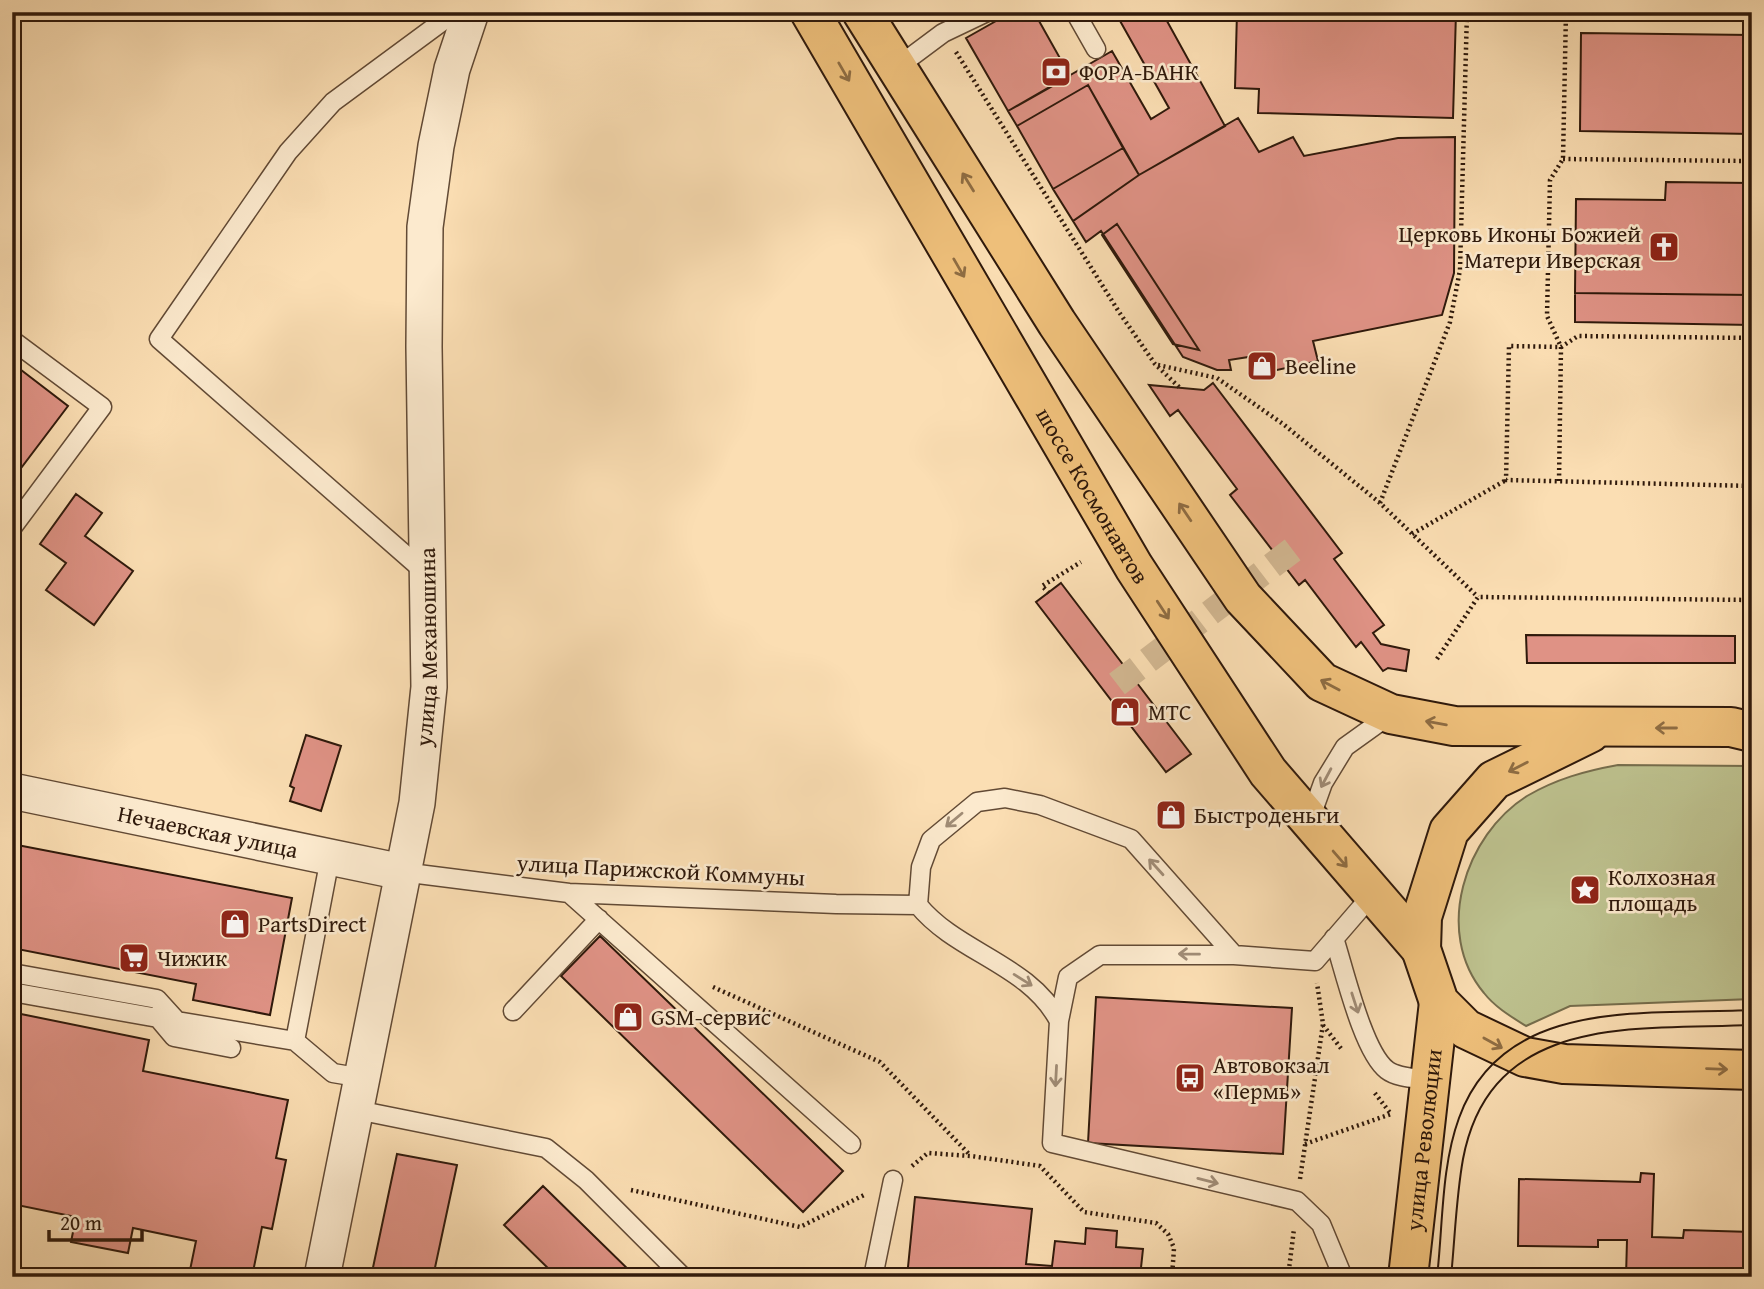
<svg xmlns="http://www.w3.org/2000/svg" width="1764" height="1289" font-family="'Gentium Book Plus',serif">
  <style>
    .green { fill: #bdc18e; stroke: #766d4c; stroke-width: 2 }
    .building { fill: #df9285; stroke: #2f190b; stroke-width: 2 }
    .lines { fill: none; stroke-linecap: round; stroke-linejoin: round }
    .pedestrian-tunnel { stroke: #d2b791; stroke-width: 26; stroke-dasharray: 26 13; stroke-linecap: butt }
    .service-casing { stroke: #624a35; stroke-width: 21 }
    .minor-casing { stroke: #624a35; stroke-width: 38 }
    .primary-casing { stroke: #2f190b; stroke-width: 42 }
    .path { stroke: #2f190b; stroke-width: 4.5; stroke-dasharray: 2 3.5; stroke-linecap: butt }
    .service { stroke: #fceace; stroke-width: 18 }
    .minor { stroke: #fceace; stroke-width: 35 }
    .primary { stroke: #eebf7a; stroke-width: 38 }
    .tram { stroke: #2f190b; stroke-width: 2 }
    .oneway { stroke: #8e6c42 }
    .oneway2 { stroke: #a08c76 }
    .labels { text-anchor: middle; stroke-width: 5; stroke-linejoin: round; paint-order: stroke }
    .poi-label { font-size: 23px; fill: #2f190b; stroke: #fceace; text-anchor: start }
    .street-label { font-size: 23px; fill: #2f190b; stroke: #fceace }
  </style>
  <rect width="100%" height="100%" fill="#fbdeb3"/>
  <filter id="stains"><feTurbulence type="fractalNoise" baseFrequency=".00286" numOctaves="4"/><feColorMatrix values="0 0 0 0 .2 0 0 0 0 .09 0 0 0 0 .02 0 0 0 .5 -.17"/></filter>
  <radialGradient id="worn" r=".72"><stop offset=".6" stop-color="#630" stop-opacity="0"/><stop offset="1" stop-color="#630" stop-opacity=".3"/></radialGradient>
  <path class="green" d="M1618,765L1752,766V999L1570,1006L1526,1026C1510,1016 1495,1007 1484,993C1433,932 1465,835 1527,796C1556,779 1585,771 1618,765Z"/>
  <path class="building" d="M1012,12H1034L1070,76L1008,111L966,38Z
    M1115,12H1162L1225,126L1139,175L1088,85L1017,126L1008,111L1112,51L1151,119L1169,108Z
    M1237,12H1456L1453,118L1258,113L1259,89L1235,88Z
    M1581,33L1752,35V134L1580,131Z
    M1088,85L1123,148L1053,189L1017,126Z
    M1238,118L1259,152L1293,137L1304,156L1398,138L1455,137L1454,273L1442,315L1313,341L1318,361L1259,374L1255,356L1229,360L1231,370H1217L1183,357L1101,231L1086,242L1073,221L1139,175Z
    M1123,148L1139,175L1073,221L1053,189Z
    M1666,182L1752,183V295L1575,293L1576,199L1665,200Z
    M1117,224L1199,350L1173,344L1102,235Z
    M1575,293L1752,295V325L1575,322Z
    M12,363L68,406L12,480Z
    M1213,383L1342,553L1334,559L1384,625L1373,633L1381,644L1409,650L1406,671L1388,668L1383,671L1361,642L1356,647L1305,580L1299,585L1230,495L1237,489L1178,410L1170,416L1149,385L1204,390Z
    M76,494L102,513L85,536L133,571L94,625L46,590L66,563L40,544Z
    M1061,583L1191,754L1166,772L1036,602Z
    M1526,635L1735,636V663H1527Z
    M306,735L341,746L321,811L290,801L294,788L290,786Z
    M12,844L292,898L270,1015L193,1000L196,984L12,948Z
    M600,936L843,1171L803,1212L561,976Z
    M1096,997L1292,1008L1283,1154L1088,1143Z
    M16,1013L149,1040L143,1071L288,1100L276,1158L286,1160L272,1229L262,1227L252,1277L189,1275L196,1241L133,1228L128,1253L71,1242L76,1217L12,1204V1034Z
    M397,1154L457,1165L433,1277H371Z
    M1641,1173L1654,1174L1652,1237L1683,1238L1684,1230L1752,1232V1277H1626L1627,1240H1598V1247L1518,1246L1519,1179L1640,1182Z
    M543,1186L636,1277H557L504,1225Z
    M915,1197L1032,1209L1026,1264L1052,1266L1055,1241L1085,1244L1086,1228L1117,1231L1116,1247L1143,1249L1140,1277H907Z"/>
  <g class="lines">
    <path class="pedestrian-tunnel" d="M1117,684L1299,545"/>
    <g class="service-casing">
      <path id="service" d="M1075,12L1096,49
        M896,68L943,33L987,12
        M12,340L102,407L12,528
        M426,573L159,339L288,152L333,102L455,12
        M1309,822L1323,783L1345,747L1391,714
        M330,858L295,1041L333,1073L363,1078
        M402,872L569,893L836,904L918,905
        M569,893L851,1144
        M1334,938C1344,969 1363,1052 1387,1070C1397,1078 1417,1078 1429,1080
        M12,973L157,999L177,1021L295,1041
        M12,992L158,1018L174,1037L231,1048
        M513,1011L599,919
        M1059,1021C1029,964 957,953 918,905L921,867L931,840L977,802L1005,798L1040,805L1131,839L1234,955
        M357,1110L546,1148L586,1180L683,1277
        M873,1277L893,1180
        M1343,1277L1321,1224L1297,1201L1052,1143L1059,1021L1068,977L1100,955H1234L1315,961L1372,895"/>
    </g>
    <g class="minor-casing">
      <g id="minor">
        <path id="s1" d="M12,791L402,872"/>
        <path id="s2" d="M322,1277L417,803L429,687L424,347L425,227L436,146L452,69L471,12"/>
      </g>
    </g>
    <g class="primary-casing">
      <g id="primary">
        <path id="s3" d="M810,12L1134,567L1268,772L1421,949"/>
        <path d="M862,12L1057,323L1243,598L1322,682L1391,714L1454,726L1731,727L1752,732"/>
        <path d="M1590,733L1494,780L1449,831L1422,917L1421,949L1439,1002L1466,1029L1525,1057L1564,1064L1752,1070"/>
        <path id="s4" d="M1408,1277L1439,1002"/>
      </g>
    </g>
    <path class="path" d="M956,52L1119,312L1155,364L1180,388
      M1563,159L1747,161L1752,164
      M1752,338L1578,336L1561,347L1509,346L1506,480L1752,486
      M1158,365L1217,378L1283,424L1380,503L1478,597
      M1559,481L1561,347L1547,316L1550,180L1563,159L1566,12
      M1380,503L1450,322L1460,270L1467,12
      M1412,534L1506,480
      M1049,593L1042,586L1081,562
      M1437,659L1478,597L1752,600
      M713,987L880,1062L970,1155
      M1323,1025L1343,1051
      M1305,1144L1391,1114L1374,1092
      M912,1166L928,1153L971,1156L1040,1166L1084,1212L1156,1223L1168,1234L1174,1248L1172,1277
      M1300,1179L1323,1024L1317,983
      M631,1190L800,1227L866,1194
      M1288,1277L1294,1229"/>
    <use href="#service" class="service"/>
    <use href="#minor" class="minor"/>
    <use href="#primary" class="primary"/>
    <path class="tram" d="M1437,1277C1443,1226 1441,1167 1459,1118C1503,996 1647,1015 1752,1010
      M1451,1277C1455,1238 1456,1198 1463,1159C1491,1012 1637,1030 1752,1025"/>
  </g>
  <defs><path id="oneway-shaft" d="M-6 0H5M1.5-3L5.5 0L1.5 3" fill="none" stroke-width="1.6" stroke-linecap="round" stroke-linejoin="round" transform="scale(1.75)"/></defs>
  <g class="oneway">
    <use href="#oneway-shaft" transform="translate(844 72) rotate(60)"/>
    <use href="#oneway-shaft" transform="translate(968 182) rotate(-122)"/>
    <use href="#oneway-shaft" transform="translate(959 268) rotate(60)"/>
    <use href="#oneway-shaft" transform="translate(1185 512) rotate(-124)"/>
    <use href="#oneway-shaft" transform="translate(1163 610) rotate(57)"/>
    <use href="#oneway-shaft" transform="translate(1330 685) rotate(-152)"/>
    <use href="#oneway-shaft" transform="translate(1436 723) rotate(-170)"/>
    <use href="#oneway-shaft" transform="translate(1666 728) rotate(180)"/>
    <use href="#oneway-shaft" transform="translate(1518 767) rotate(153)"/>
    <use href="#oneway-shaft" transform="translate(1340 859) rotate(49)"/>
    <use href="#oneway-shaft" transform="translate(1493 1043) rotate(29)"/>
    <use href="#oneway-shaft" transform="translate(1717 1069) rotate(2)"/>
  </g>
  <g class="oneway2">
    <use href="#oneway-shaft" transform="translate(1326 778) rotate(118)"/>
    <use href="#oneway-shaft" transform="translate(954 820) rotate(140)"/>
    <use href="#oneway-shaft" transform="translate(1156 867) rotate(-132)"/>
    <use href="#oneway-shaft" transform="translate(1189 954) rotate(-179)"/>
    <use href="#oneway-shaft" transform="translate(1023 980) rotate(32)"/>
    <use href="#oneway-shaft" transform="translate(1355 1003) rotate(72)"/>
    <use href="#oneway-shaft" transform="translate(1056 1076) rotate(93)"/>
    <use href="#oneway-shaft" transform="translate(1208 1181) rotate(14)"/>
  </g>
  <defs>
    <g id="bank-square" transform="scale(1.575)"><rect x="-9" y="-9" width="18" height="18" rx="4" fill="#8f2418" stroke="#fceace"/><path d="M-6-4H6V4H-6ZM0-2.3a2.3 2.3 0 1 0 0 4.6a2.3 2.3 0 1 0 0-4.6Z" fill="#fff"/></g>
    <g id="church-square" transform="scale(1.575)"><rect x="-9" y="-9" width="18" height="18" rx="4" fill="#8f2418" stroke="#fceace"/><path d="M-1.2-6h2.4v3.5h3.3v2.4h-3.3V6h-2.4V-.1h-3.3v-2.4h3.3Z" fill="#fff"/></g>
    <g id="shop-square" transform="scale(1.575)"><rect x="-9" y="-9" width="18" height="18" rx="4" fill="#8f2418" stroke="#fceace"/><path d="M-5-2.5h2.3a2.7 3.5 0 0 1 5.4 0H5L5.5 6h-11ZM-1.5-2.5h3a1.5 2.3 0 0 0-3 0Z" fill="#fff"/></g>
    <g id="sight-square" transform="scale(1.575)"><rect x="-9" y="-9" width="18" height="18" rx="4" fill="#8f2418" stroke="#fceace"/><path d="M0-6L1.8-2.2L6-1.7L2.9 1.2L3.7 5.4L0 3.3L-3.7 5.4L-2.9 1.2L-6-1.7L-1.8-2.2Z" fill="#fff"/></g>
    <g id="supermarket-square" transform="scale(1.575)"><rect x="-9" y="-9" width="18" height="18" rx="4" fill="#8f2418" stroke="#fceace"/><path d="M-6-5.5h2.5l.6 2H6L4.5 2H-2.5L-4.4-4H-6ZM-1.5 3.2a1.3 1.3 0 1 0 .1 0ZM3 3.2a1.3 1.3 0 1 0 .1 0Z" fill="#fff"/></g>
    <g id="bus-square" transform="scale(1.575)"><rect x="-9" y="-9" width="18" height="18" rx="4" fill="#8f2418" stroke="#fceace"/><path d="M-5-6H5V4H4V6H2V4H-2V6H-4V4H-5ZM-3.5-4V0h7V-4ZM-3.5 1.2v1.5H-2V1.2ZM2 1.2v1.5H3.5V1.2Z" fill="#fff"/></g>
  </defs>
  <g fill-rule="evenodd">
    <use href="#bank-square" x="1056" y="72"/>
    <use href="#church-square" x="1664" y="247"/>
    <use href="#shop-square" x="1262" y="366"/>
    <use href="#shop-square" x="1125" y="712"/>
    <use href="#shop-square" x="1171" y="815"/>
    <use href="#sight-square" x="1585" y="890"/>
    <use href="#shop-square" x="235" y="924"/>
    <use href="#supermarket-square" x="134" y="958"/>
    <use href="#shop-square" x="628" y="1017"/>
    <use href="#bus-square" x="1190" y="1078"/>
  </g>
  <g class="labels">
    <g class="poi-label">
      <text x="1079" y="80">ФОРА-БАНК</text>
      <text x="1641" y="242" text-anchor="end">Церковь Иконы Божией<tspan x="1641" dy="26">Матери Иверская</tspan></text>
      <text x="1285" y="374">Beeline</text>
      <text x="1148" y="720">МТС</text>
      <text x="1194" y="823">Быстроденьги</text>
      <text x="1608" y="885">Колхозная<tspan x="1608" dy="26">площадь</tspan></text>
      <text x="258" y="932">PartsDirect</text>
      <text x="157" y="966">Чижик</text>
      <text x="651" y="1025">GSM-сервис</text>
      <text x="1213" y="1073">Автовокзал<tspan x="1213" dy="26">«Пермь»</tspan></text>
    </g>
    <g class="street-label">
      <text dy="8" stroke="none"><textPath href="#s3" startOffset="560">шоссе Космонавтов</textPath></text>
      <text dy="8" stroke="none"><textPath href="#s2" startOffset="640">улица Механошина</textPath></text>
      <text dy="8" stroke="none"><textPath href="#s1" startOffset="200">Нечаевская улица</textPath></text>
      <text transform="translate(661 870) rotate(3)" y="8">улица Парижской Коммуны</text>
      <text dy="8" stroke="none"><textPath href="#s4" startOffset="138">улица Революции</textPath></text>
    </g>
  </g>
  <rect width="1764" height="1289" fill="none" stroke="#fbdeb3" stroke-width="42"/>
  <rect x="14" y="14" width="1736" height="1261" fill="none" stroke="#2f190b" stroke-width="3.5"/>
  <rect x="21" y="21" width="1722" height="1247" fill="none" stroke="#2f190b" stroke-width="2"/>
  <path d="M49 1230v10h93v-10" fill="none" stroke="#2f190b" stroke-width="3.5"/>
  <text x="60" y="1230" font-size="21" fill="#2f190b" stroke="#fceace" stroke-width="5" paint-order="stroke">20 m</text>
  <rect width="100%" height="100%" filter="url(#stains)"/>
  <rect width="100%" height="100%" fill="url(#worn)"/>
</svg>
